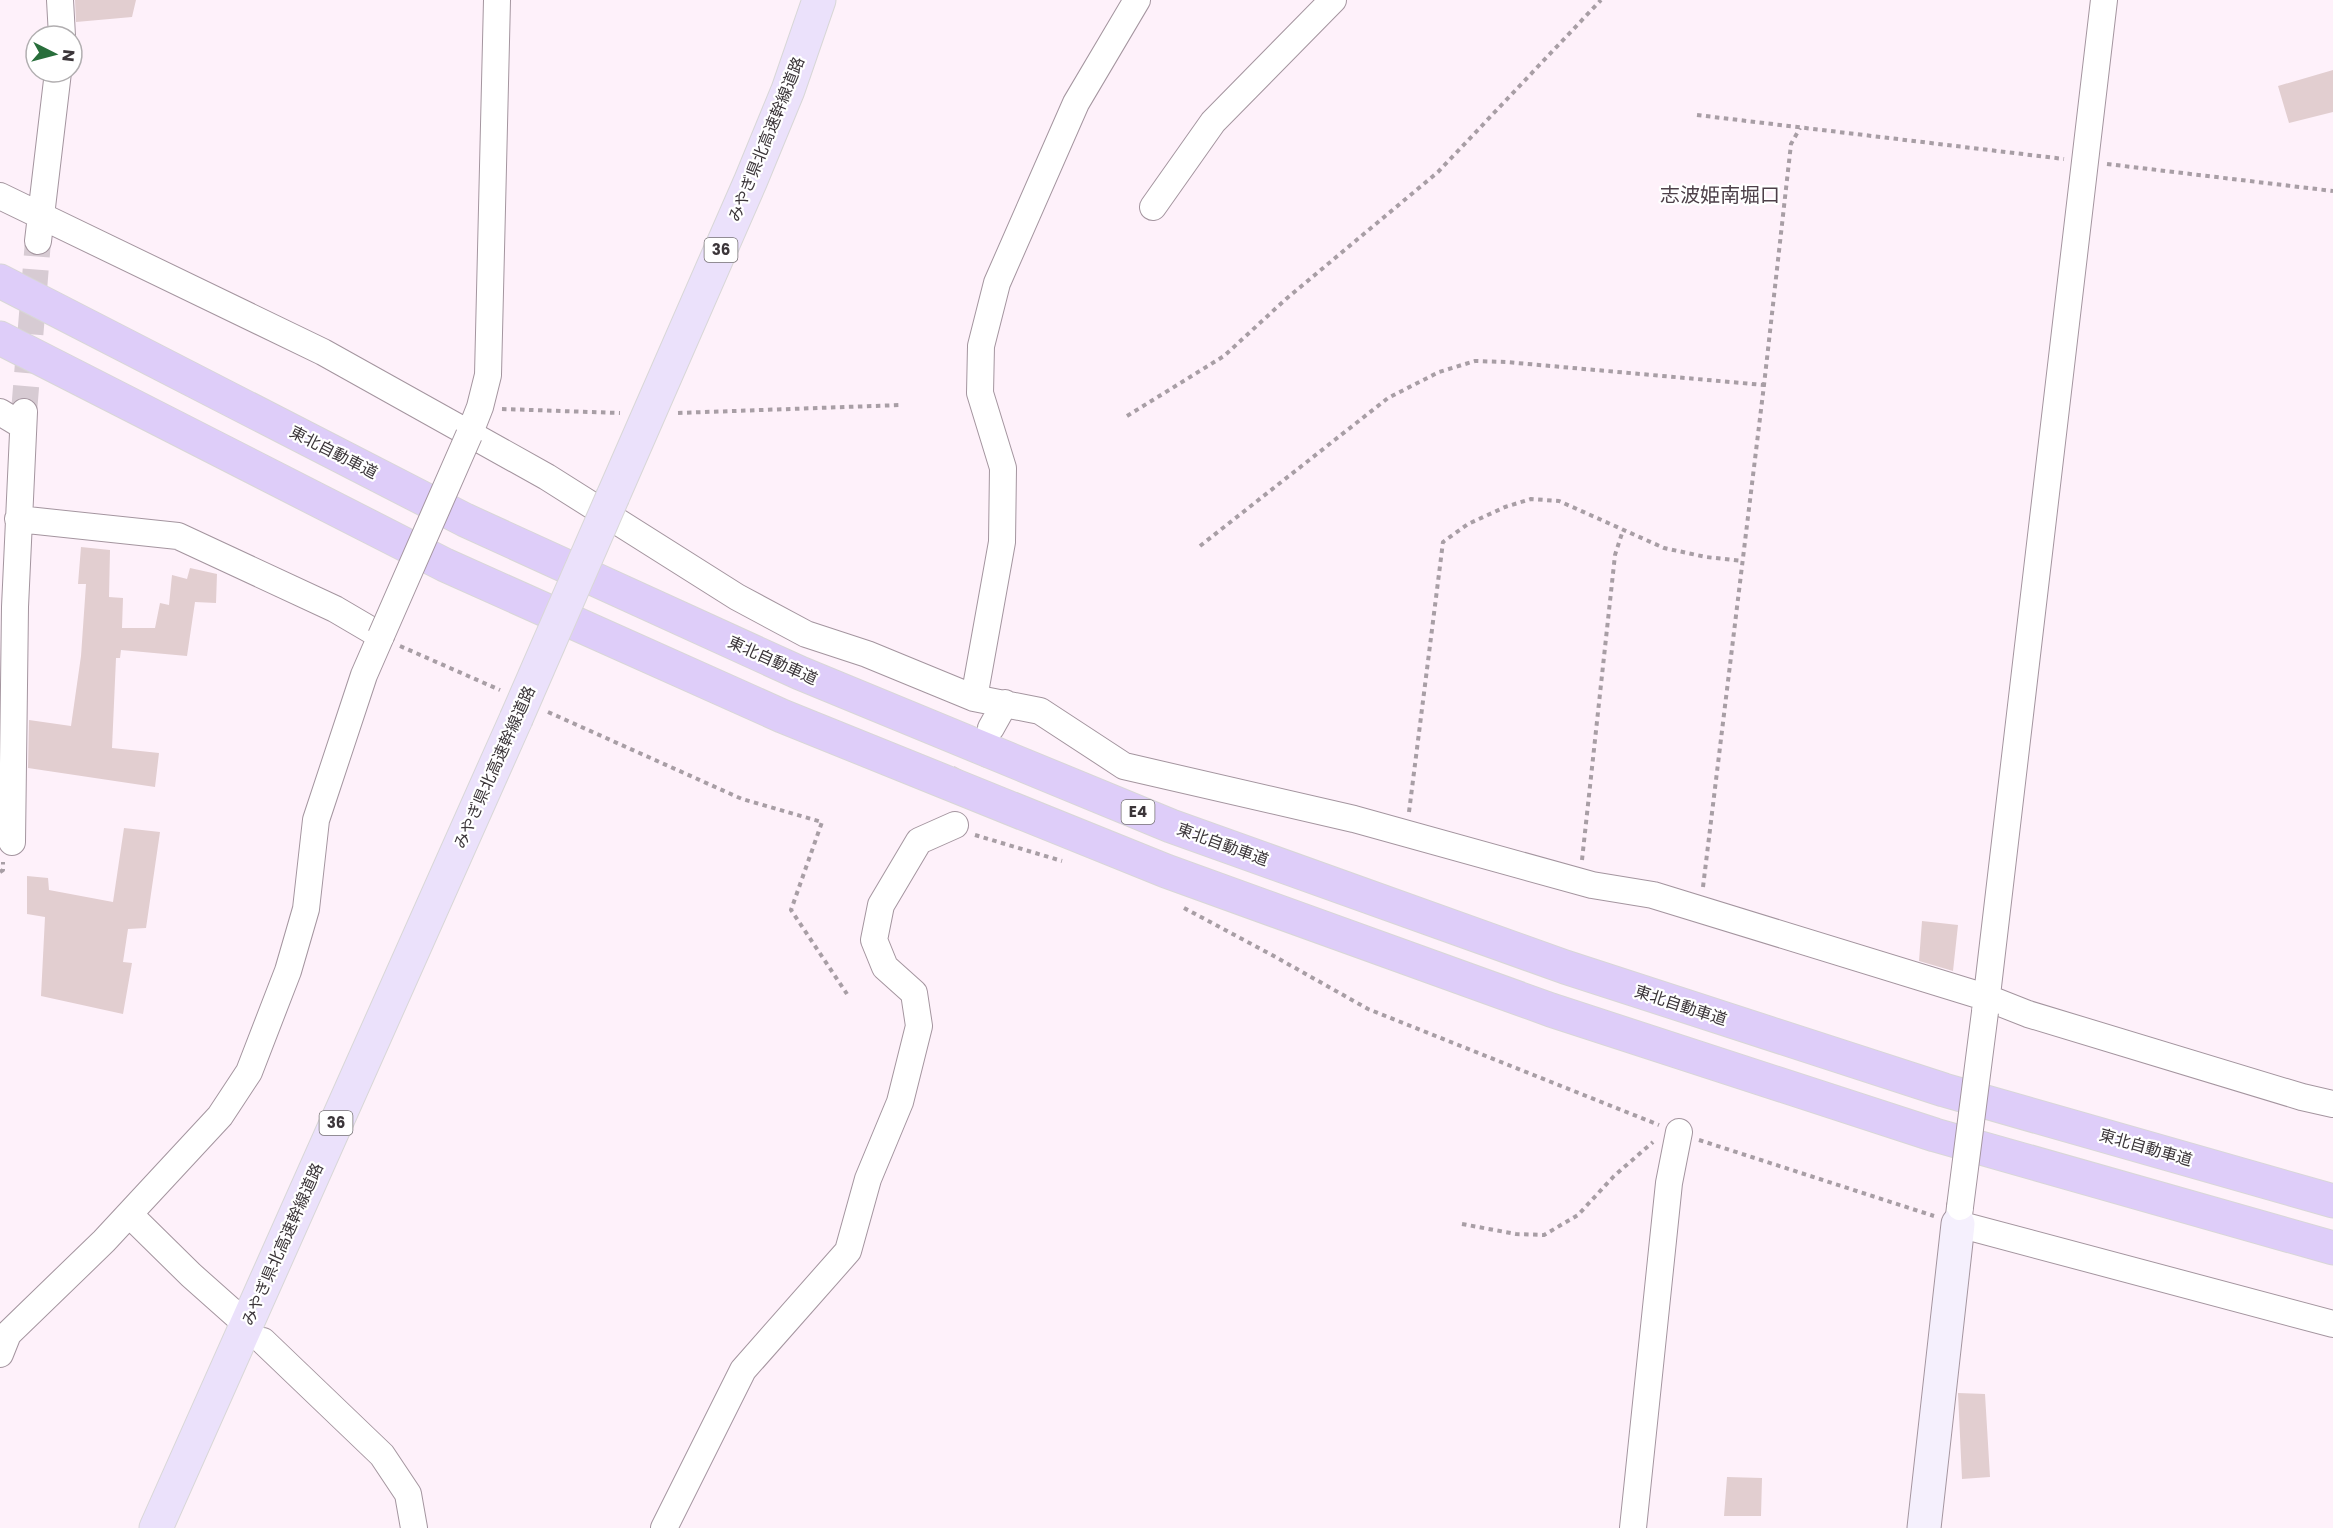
<svg xmlns="http://www.w3.org/2000/svg" width="2333" height="1528" font-family="Poppins,'Noto Sans JP',sans-serif">
  <style>
    .building { fill: #e2ced0 }
    .lines { fill: none; stroke-linecap: round; stroke-linejoin: round }
    .street-tunnel { stroke: #d7cbd3; stroke-width: 26; stroke-dasharray: 26 13; stroke-linecap: butt }
    .street-casing { stroke: #a4959f; stroke-width: 28 }
    .secondary-casing { stroke: #a4959f; stroke-width: 35 }
    .primary-casing { stroke: #d8d7d7; stroke-width: 35 }
    .highway-casing { stroke: #d8d7d7; stroke-width: 35 }
    .path { stroke: #a89ea5; stroke-width: 4; stroke-dasharray: 4.5 4.5; stroke-linecap: butt }
    .street { stroke: #fff; stroke-width: 26 }
    .secondary { stroke: #f5f0fd; stroke-width: 33 }
    .primary { stroke: #ebe1fb; stroke-width: 33 }
    .highway { stroke: #decdf9; stroke-width: 33 }
    .street-bridge-casing { stroke: #a4959f; stroke-width: 28; stroke-linecap: butt }
    .primary-bridge-casing { stroke: #d8d7d7; stroke-width: 35; stroke-linecap: butt }
    .street-bridge { stroke: #fff; stroke-width: 26 }
    .primary-bridge { stroke: #ebe1fb; stroke-width: 33 }
    .labels { text-anchor: middle; stroke-width: 4.5; stroke-linejoin: round; paint-order: stroke }
    .shield { fill: #fff; stroke: #767274; stroke-width: 1.5 }
    .shield-label { font-size: 15px; font-weight: bold; fill: #3b3539 }
    .street-label { font-size: 16px; fill: #3b3539; stroke: #fff }
    .quarter-label { font-size: 20px; fill: #4d4049; stroke: #fff }
  </style>
  <rect width="100%" height="100%" fill="#fef1fa"/>
  <path class="building" d="M75,0H136L132,17L76,22Z
    M2333,70V112L2289,123L2278,86Z
    M81,547L110,550L109,597L123,598L122,628H155L160,603L169,605L172,575L187,579L190,568L217,574L216,603L195,602L187,656L121,650L120,658H116L112,748L159,753L155,787L28,768L29,720L71,726L81,656L86,584H78Z
    M124,828L160,832L146,928L128,929L123,962L132,963L123,1014L41,996L45,917L27,914V876L48,878L49,890L113,902Z
    M1922,921L1958,925L1953,971L1919,961Z
    M1958,1393L1985,1394L1990,1477L1962,1479Z
    M1727,1477L1762,1478L1761,1516H1724Z"/>
  <g class="lines">
    <path class="street-tunnel" d="M24,412L38,241
      M953,795L989,731"/>
    <g class="street-casing">
      <path id="street" d="M60,0L62,36
        M0,196L323,352L547,477L737,597L806,634L867,654L974,698L1040,711L1124,766L1354,819L1592,885L1653,895L1985,997L2028,1014L2302,1097L2333,1104
        M1153,207L1213,122L1333,0
        M38,241L58,72
        M0,412L23,426
        M469,435L480,407L488,375L497,0
        M974,698L1002,542L1003,468L980,393L981,346L997,283L1076,103L1137,0
        M991,728L1005,703
        M12,842L15,607L24,412
        M1985,1012L2104,0
        M1960,1207L1958,1224L2333,1324
        M129,1214L191,1275L236,1315
        M263,1341L382,1455L408,1494L414,1528
        M0,1354L8,1334L104,1241L220,1116L249,1072L288,971L306,909L316,820L364,675L381,636L335,609L178,536L18,519
        M664,1528L743,1370L848,1251L868,1179L900,1102L919,1026L914,993L885,967L874,940L881,905L919,841L955,825
        M1633,1528L1669,1183L1679,1132"/>
    </g>
    <g class="secondary-casing">
      <path id="secondary" d="M1924,1528L1958,1224"/>
    </g>
    <g class="primary-casing">
      <path id="primary" d="M613,496L751,180L788,90L819,0
        M156,1528L516,719"/>
    </g>
    <g class="highway-casing">
      <path id="highway" d="M0,281L465,520L800,673L1171,826L1565,967L1944,1090L2333,1201
        M0,338L445,565L782,716L1166,871L1551,1010L1935,1135L2333,1248"/>
    </g>
    <path class="path" d="M1697,115L2064,159
      M2107,164L2333,191
      M502,409L620,413
      M678,413L901,405
      M1127,416L1224,356L1286,299L1438,172L1601,0
      M1200,546L1388,398L1439,372L1475,361L1506,362L1764,385
      M400,646L500,690
      M548,712L742,799L822,822L791,910L847,994
      M1409,812L1443,542L1468,524L1505,507L1531,499L1559,501L1664,548L1706,557L1742,561
      M975,835L1062,861
      M1582,860L1615,555L1623,530
      M0,872L3,870V862
      M1703,887L1764,385L1791,144L1800,128
      M1184,908L1272,955L1368,1009L1659,1125
      M1699,1140L1934,1216
      M1462,1224L1516,1234L1544,1235L1578,1215L1614,1176L1653,1142"/>
    <use href="#street" class="street"/>
    <use href="#secondary" class="secondary"/>
    <use href="#primary" class="primary"/>
    <use href="#highway" class="highway"/>
    <g class="street-bridge-casing">
      <path id="street-bridge" d="M381,636L469,435
        M1960,1207L1985,1012"/>
    </g>
    <g class="primary-bridge-casing">
      <path id="primary-bridge" d="M516,719L613,496"/>
    </g>
    <use href="#street-bridge" class="street-bridge"/>
    <use href="#primary-bridge" class="primary-bridge"/>
  </g>
  <g class="labels">
    <g class="shield">
      <rect x="704.5" y="238" width="33" height="24" rx="4.5"/>
      <rect x="1121.5" y="800" width="33" height="24" rx="4.5"/>
      <rect x="319.5" y="1111" width="33" height="24" rx="4.5"/>
    </g>
    <g class="shield-label">
      <text x="721" y="255">36</text>
      <text x="1138" y="817">E4</text>
      <text x="336" y="1128">36</text>
    </g>
    <g class="street-label">
      <text transform="translate(766 139) rotate(-68)" y="6">みやぎ県北高速幹線道路</text>
      <text transform="translate(334 452) rotate(27)" y="6">東北自動車道</text>
      <text transform="translate(773 660) rotate(24)" y="6">東北自動車道</text>
      <text transform="translate(494 767) rotate(-66)" y="6">みやぎ県北高速幹線道路</text>
      <text transform="translate(1223 844) rotate(20)" y="6">東北自動車道</text>
      <text transform="translate(1681 1005) rotate(18)" y="6">東北自動車道</text>
      <text transform="translate(2146 1147) rotate(16)" y="6">東北自動車道</text>
      <text transform="translate(282 1244) rotate(-66)" y="6">みやぎ県北高速幹線道路</text>
    </g>
    <g class="quarter-label">
      <text x="1720" y="202">志波姫南堀口</text>
    </g>
  </g>
  <g transform="translate(54 54) rotate(96)"><circle r="28" fill="#ffffff" stroke="#b1aeb0" stroke-width="1.5"/>
  <path d="M0-4.5L10 22L0 15L-10 22Z" fill="#286e3b"/>
  <text y="-9" font-size="16" font-weight="bold" text-anchor="middle" fill="#3b3539">N</text>
  </g>
</svg>
